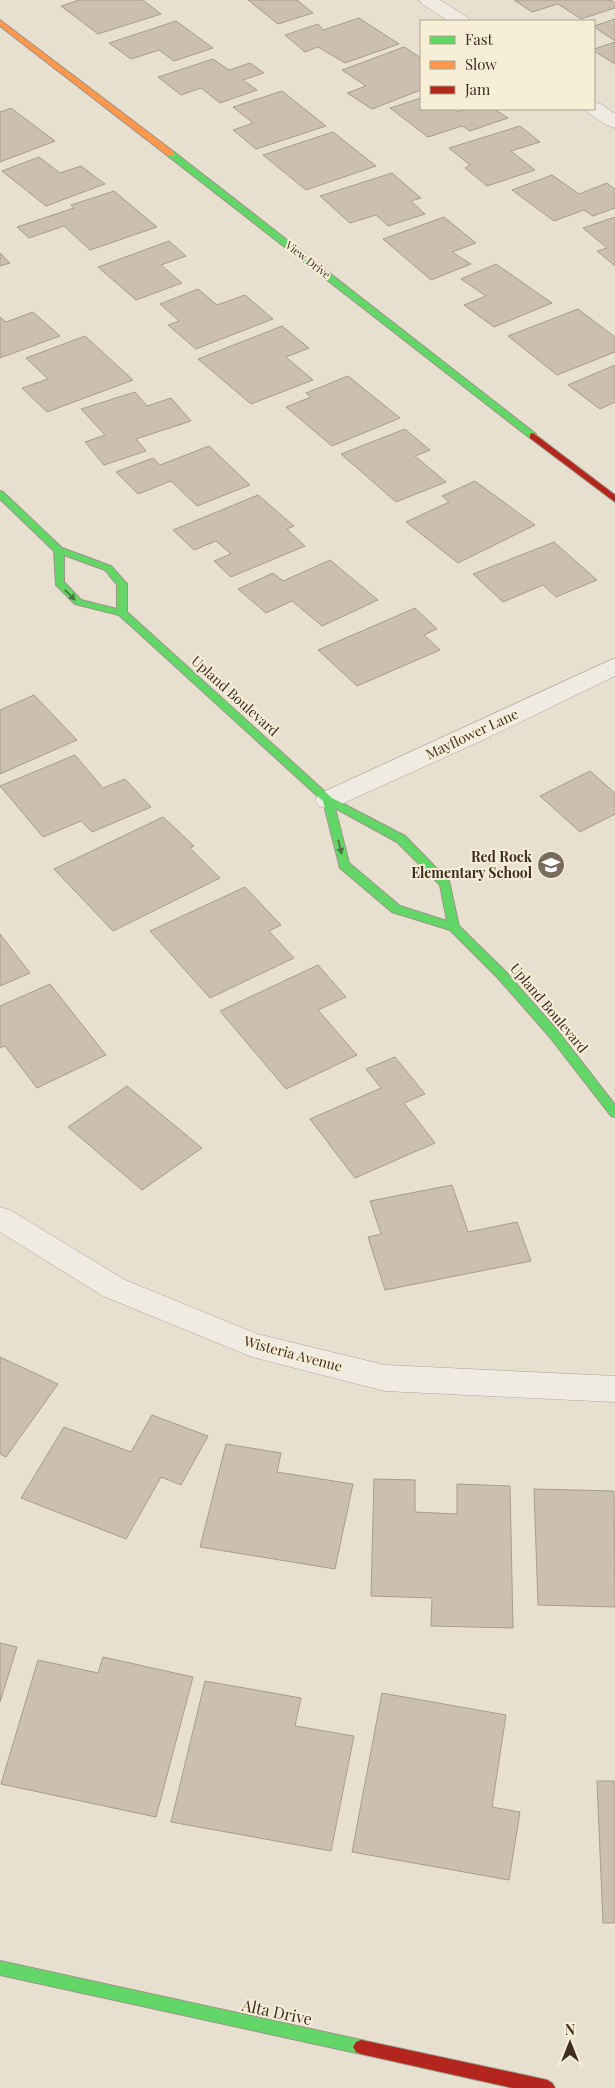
<svg xmlns="http://www.w3.org/2000/svg" width="615" height="2088" font-family="'Playfair Display',serif">
  <style>
    .building { fill: #cbbfb2; stroke: #a89c90 }
    .lines { fill: none; stroke-linecap: round; stroke-linejoin: round }
    .street-casing { stroke: #ada599; stroke-width: 1 }
    .fast-casing { stroke: #9c958a; stroke-width: 2 }
    .slow-casing { stroke: #9c958a; stroke-width: 2 }
    .jam-casing { stroke: #9c958a; stroke-width: 2 }
    .street { fill: #efebe3; fill-rule: evenodd }
    .fast { fill: #63d668; fill-rule: evenodd }
    .slow { fill: #ff974d; fill-rule: evenodd }
    .jam { fill: #b3261e; fill-rule: evenodd }
    .oneway { fill: #4e7a40 }
    .labels { text-anchor: middle; stroke-width: 4; stroke-linejoin: round; paint-order: stroke }
    .far-street-label { font-size: 11px; fill: #3d2e20; stroke: #f7eed8 }
    .street-label { font-size: 14px; fill: #3d2e20; stroke: #f7eed8 }
    .poi-label { font-size: 14px; font-weight: bold; fill: #3d2e20; stroke: #f7eed8; text-anchor: end }
    .near-street-label { font-size: 16px; fill: #3d2e20; stroke: #f7eed8 }
  </style>
  <rect width="100%" height="100%" fill="#e7e0d1"/>
  <path class="building" d="M79,0H143L161,14L98,34L61,6Z
    M248,0H297L313,13L278,24Z
    M514,0H611L615,3V8L581,19L558,4L532,12Z
    M359,18L399,44L345,63L318,47L305,52L285,35L318,24L323,30Z
    M615,19V41L594,27V26Z
    M176,21L213,48L174,61L159,50L131,59L109,43Z
    M615,42V64L594,51V49Z
    M404,47L421,58V90L372,109L347,93L366,86L342,70Z
    M213,59L229,70L250,63L264,73L243,80L257,90L220,103L201,88L181,95L158,77Z
    M282,91L326,126L256,149L233,130L253,123L233,107Z
    M421,98V109H454L458,112L466,109H494L508,118L470,131L462,126L428,137L390,108Z
    M11,108L55,141L0,162V112Z
    M520,126L540,142L511,151L535,170L487,186L465,168L470,165L449,148Z
    M333,132L376,166L306,190L263,155Z
    M39,157L60,173L81,166L105,184L46,206L2,171Z
    M392,173L421,198L411,201L425,214L388,226L376,215L350,223L320,196Z
    M552,175L579,194L607,183L615,189V208L593,216L584,210L554,221L512,190Z
    M114,191L157,227L90,250L64,226L29,238L17,227L74,208L71,205Z
    M444,217L476,243L452,252L471,264L431,280L383,239Z
    M615,217V266L597,251L607,248L583,228Z
    M169,241L186,256L161,265L182,283L136,300L98,267Z
    M0,253L10,263L0,266Z
    M496,264L552,303L494,327L464,305L486,296L461,279Z
    M198,289L217,305L245,295L273,319L196,349L168,325L179,321L160,304Z
    M578,309L615,337V352L557,375L508,336Z
    M33,312L60,336L0,358V317L6,322Z
    M282,326L309,348L286,357L313,380L251,404L198,359Z
    M85,336L133,380L47,412L22,388L48,379L26,358Z
    M615,365V402L600,409L568,385Z
    M348,376L400,418L332,446L286,407L311,397L306,393Z
    M135,392L147,406L171,398L191,421L136,439L146,451L104,465L85,442L105,435L81,409Z
    M405,429L430,450L415,456L446,482L396,502L341,454Z
    M209,446L250,485L197,506L171,481L138,494L116,472L153,458L160,465Z
    M475,481L535,525L458,563L406,522L449,502L442,496Z
    M258,495L294,526L287,529L305,546L231,577L214,561L231,554L216,541L194,550L173,530Z
    M554,542L597,580L556,597L543,585L503,602L473,574Z
    M330,560L378,600L322,626L292,601L266,613L238,589L273,573L283,581Z
    M415,608L437,629L424,635L440,650L357,686L318,650Z
    M34,695L77,740L0,774V710Z
    M75,755L103,788L125,779L151,807L92,832L81,821L43,837L0,786Z
    M590,771L615,793V814L580,832L540,796Z
    M163,817L194,846L190,848L220,878L113,931L54,869Z
    M245,887L281,925L269,931L294,958L210,998L150,931Z
    M0,934L30,973L0,986Z
    M318,965L346,997L318,1010L357,1055L286,1089L220,1011Z
    M50,984L106,1055L37,1088L5,1046L0,1048V1006Z
    M395,1057L425,1094L404,1103L435,1143L355,1178L310,1119L381,1088L366,1069Z
    M127,1086L202,1148L142,1190L68,1127Z
    M452,1185L468,1232L517,1222L531,1261L385,1290L368,1237L381,1234L370,1201Z
    M0,1357L58,1384L6,1457L0,1454Z
    M152,1415L208,1436L181,1485L161,1477L126,1539L21,1498L64,1427L131,1452Z
    M226,1444L281,1453L277,1472L353,1484L335,1569L200,1547Z
    M374,1479L415,1480V1512L457,1514V1484L510,1486L513,1628L431,1626L432,1598L371,1596Z
    M534,1489L614,1491L615,1607L538,1605Z
    M0,1643L17,1647L0,1702Z
    M103,1657L193,1677L156,1817L1,1784L38,1660L98,1673Z
    M205,1681L301,1698L295,1726L354,1736L331,1851L171,1822Z
    M382,1693L506,1715L492,1807L520,1812L509,1880L352,1852Z
    M597,1781H615V1923H603Z"/>
  <g class="lines">
    <g class="street-casing">
      <path id="street" d="M419,0H440L467,17L470,21H449L422,4Z
        M594,102L601,104L615,114V128L608,126L587,112L585,109H594Z
        M615,658V676L481,741L337,806L328,809L319,806L315,800L319,794Z
        M0,1207L10,1210L125,1280L257,1334L385,1365L615,1376V1402L385,1391L252,1357L103,1296L0,1232Z"/>
    </g>
    <g class="fast-casing">
      <path id="fast" d="M168,152H174L536,434V438H530L168,156Z
        M0,491L3,492L62,548L111,566L127,584V612L332,798L405,836L449,881L459,926L505,971L557,1030L615,1105V1117L611,1116L549,1036L497,977L450,930L392,912L340,868L323,801L119,615L75,604L56,585L54,551L0,499ZM64,555L105,570L117,585V609L81,600L64,582ZM335,808L397,842L440,885L447,921L400,906L349,863Z
        M0,1961L361,2040L366,2042L369,2047L366,2052L361,2054L0,1975Z"/>
    </g>
    <g class="slow-casing">
      <path id="slow" d="M0,20L174,152V156H168L0,26Z"/>
    </g>
    <g class="jam-casing">
      <path id="jam" d="M533,433L615,495V502L530,438V434Z
        M361,2040L547,2080L552,2083L555,2088H513L361,2054L356,2052L353,2047L356,2042Z"/>
    </g>
    <use href="#street" class="street"/>
    <use href="#fast" class="fast"/>
    <use href="#slow" class="slow"/>
    <use href="#jam" class="jam"/>
  </g>
  <defs><path id="oneway-solid" d="M-6-.8H1V-3.2L6.5 0L1 3.2V.8H-6Z" transform="scale(1.25)"/></defs>
  <g class="oneway">
    <use href="#oneway-solid" transform="translate(70 595) rotate(45)"/>
    <use href="#oneway-solid" transform="translate(340 847) rotate(76)"/>
  </g>
  <defs>
    <g id="school-disc" transform="scale(1.4375)"><circle r="9.5" fill="#786c5e" stroke="#f7eed8"/><path d="M0-5L7-2L0 1L-7-2ZM-4 1L0 2.5L4 1V4Q0 6-4 4Z" fill="#fff"/></g>
  </defs>
  <g fill-rule="evenodd">
    <use href="#school-disc" x="551" y="865"/>
  </g>
  <g class="labels">
    <g class="far-street-label">
      <text transform="translate(308 260) rotate(38)" y="4">View Drive</text>
    </g>
    <g class="street-label">
      <text transform="translate(235 696) rotate(42)" y="5">Upland Boulevard</text>
      <text transform="translate(472 734) rotate(-25)" y="5">Mayflower Lane</text>
      <text transform="translate(549 1008) rotate(50)" y="5">Upland Boulevard</text>
      <text transform="translate(293 1354) rotate(15)" y="5">Wisteria Avenue</text>
    </g>
    <g class="poi-label">
      <text x="532" y="862">Red Rock<tspan x="532" dy="16">Elementary School</tspan></text>
    </g>
    <g class="near-street-label">
      <text transform="translate(277 2012) rotate(12)" y="6">Alta Drive</text>
    </g>
  </g>
  <rect x="420" y="20" width="175" height="90" fill="#f7eed8" stroke="#ada18e"/>
  <rect x="430" y="36" width="25" height="8" fill="#63d668" stroke="#ada18e"/>
  <text x="465" y="45" font-size="15" fill="#3d2e20">Fast</text>
  <rect x="430" y="61" width="25" height="8" fill="#ff974d" stroke="#ada18e"/>
  <text x="465" y="70" font-size="15" fill="#3d2e20">Slow</text>
  <rect x="430" y="86" width="25" height="8" fill="#b3261e" stroke="#ada18e"/>
  <text x="465" y="95" font-size="15" fill="#3d2e20">Jam</text>
  <g transform="translate(570 2043)" stroke="#f7eed8" stroke-width="4" paint-order="stroke">
  <path d="M0-4L9 19L0 12L-9 19Z" fill="#3d2e20"/>
  <text y="-8" font-size="14" font-weight="bold" text-anchor="middle" fill="#3d2e20">N</text>
  </g>
</svg>
